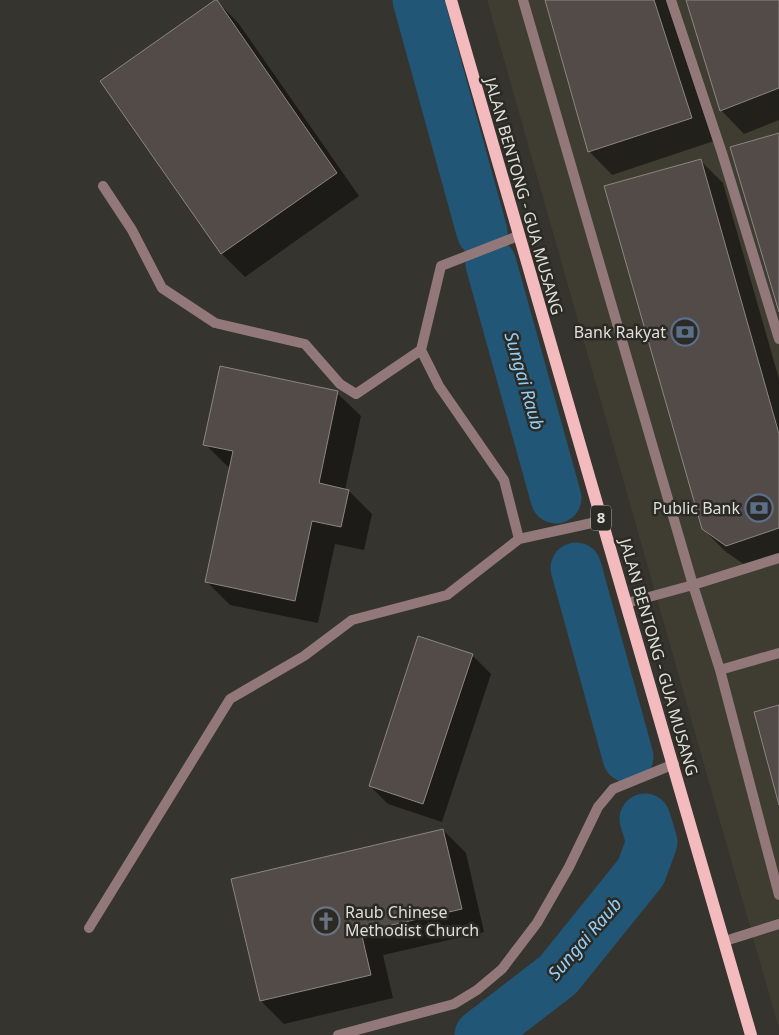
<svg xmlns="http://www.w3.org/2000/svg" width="779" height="1035" font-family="'Noto Sans',sans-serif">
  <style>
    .built { fill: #3f3d31 }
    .shadow { fill: #0007 }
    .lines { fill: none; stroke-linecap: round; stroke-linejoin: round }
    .river { stroke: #215676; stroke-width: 51 }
    .building { fill: #524b48; stroke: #8d8582 }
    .lane { stroke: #93787a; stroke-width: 10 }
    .street { stroke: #93787a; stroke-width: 10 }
    .primary { stroke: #f4bbbf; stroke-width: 12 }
    .labels { text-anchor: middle; stroke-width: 5; stroke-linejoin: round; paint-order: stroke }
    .shield { fill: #2b2a24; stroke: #a9a9a4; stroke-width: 1 }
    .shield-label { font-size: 15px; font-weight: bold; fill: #dfdfdb }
    .street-label { font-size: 16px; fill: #dfdfdb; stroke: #2b2a24 }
    .poi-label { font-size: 16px; fill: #dfdfdb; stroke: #2b2a24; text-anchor: end }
    .water-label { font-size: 18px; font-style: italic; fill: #92cff8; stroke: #2b2a24 }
  </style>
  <rect width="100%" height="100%" fill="#35342e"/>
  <path class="built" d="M487,0H779V1029Z"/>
  <path class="shadow" d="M216,0L239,24L359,196L245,277L222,254Z
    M547,0H669L714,141L612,175L589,151Z
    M687,0H779V120L744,134L721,110Z
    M700,160L723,183L779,379V559L751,569L726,552L703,529Z
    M337,393L361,416L345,490L349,491L372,514L364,550L335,544L318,623L230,605L207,582L231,468L228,467L205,444Z
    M419,638L473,656L491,674L442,822L388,804L370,786Z
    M443,830L466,853L484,932L383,955L393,998L284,1024L261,1001Z"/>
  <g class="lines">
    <path class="river" d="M418,0L482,232
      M491,264L556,498
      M576,568L628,757
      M480,1035L558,975L641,872L652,842L645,819"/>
  </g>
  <path class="building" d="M215,0H217L337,173L221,254L100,81Z
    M545,0H654L692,118L588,152Z
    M686,0H779V88L720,111Z
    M779,133V312L730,147Z
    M701,159L779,434V528L726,546L702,529L604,186Z
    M220,366L338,391L319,483L349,490L341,527L312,521L295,601L205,582L233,451L203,445Z
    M418,636L473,654L423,804L369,786Z
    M779,705V805L754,712Z
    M443,829L462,909L361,932L371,975L260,1001L231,879Z"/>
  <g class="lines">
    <path class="lane" d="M671,0L722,153L779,339
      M103,186L132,230L162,288L215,323L305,344L340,384L356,394L421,350L439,386L504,480L519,539
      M421,350L441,266L518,236
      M89,928L230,699L304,656L352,620L447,595L519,539L601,521
      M338,1035L454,1004L477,990L502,969L537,923L569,867L598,807L613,789L674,764"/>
    <path class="street" d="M523,0L693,585L720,670L779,895
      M627,603L693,585L779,558
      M720,670L779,653
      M725,941L779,924"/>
    <path class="primary" d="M451,0C549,346 653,689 751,1035"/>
  </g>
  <defs>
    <g id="bank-ring" transform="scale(1.4375)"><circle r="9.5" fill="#2b2a24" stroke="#5c6f8a" stroke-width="1.5"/><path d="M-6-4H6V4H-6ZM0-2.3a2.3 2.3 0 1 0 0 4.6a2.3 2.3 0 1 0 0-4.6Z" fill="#5c6f8a"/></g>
    <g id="church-ring" transform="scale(1.4375)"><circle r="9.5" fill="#2b2a24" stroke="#6b7280" stroke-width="1.5"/><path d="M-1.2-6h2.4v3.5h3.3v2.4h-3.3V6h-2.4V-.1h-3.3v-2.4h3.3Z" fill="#6b7280"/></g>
  </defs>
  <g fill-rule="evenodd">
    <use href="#bank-ring" x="685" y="332"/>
    <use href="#bank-ring" x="759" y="508"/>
    <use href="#church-ring" x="326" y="921"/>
  </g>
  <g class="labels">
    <rect class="shield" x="591" y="505.5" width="20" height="25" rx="4"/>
    <g class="shield-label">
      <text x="601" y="523">8</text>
    </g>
    <g class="street-label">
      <text transform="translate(524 196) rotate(74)" y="6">JALAN BENTONG - GUA MUSANG</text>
      <text transform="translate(659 657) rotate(74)" y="6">JALAN BENTONG - GUA MUSANG</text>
    </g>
    <g class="poi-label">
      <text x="666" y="338">Bank Rakyat</text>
      <text x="740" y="514">Public Bank</text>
      <text x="345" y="918" text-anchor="start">Raub Chinese<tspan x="345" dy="18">Methodist Church</tspan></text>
    </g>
    <g class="water-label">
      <text transform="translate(524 381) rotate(74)" y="6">Sungai Raub</text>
      <text transform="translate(585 939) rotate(-49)" y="6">Sungai Raub</text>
    </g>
  </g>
</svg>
